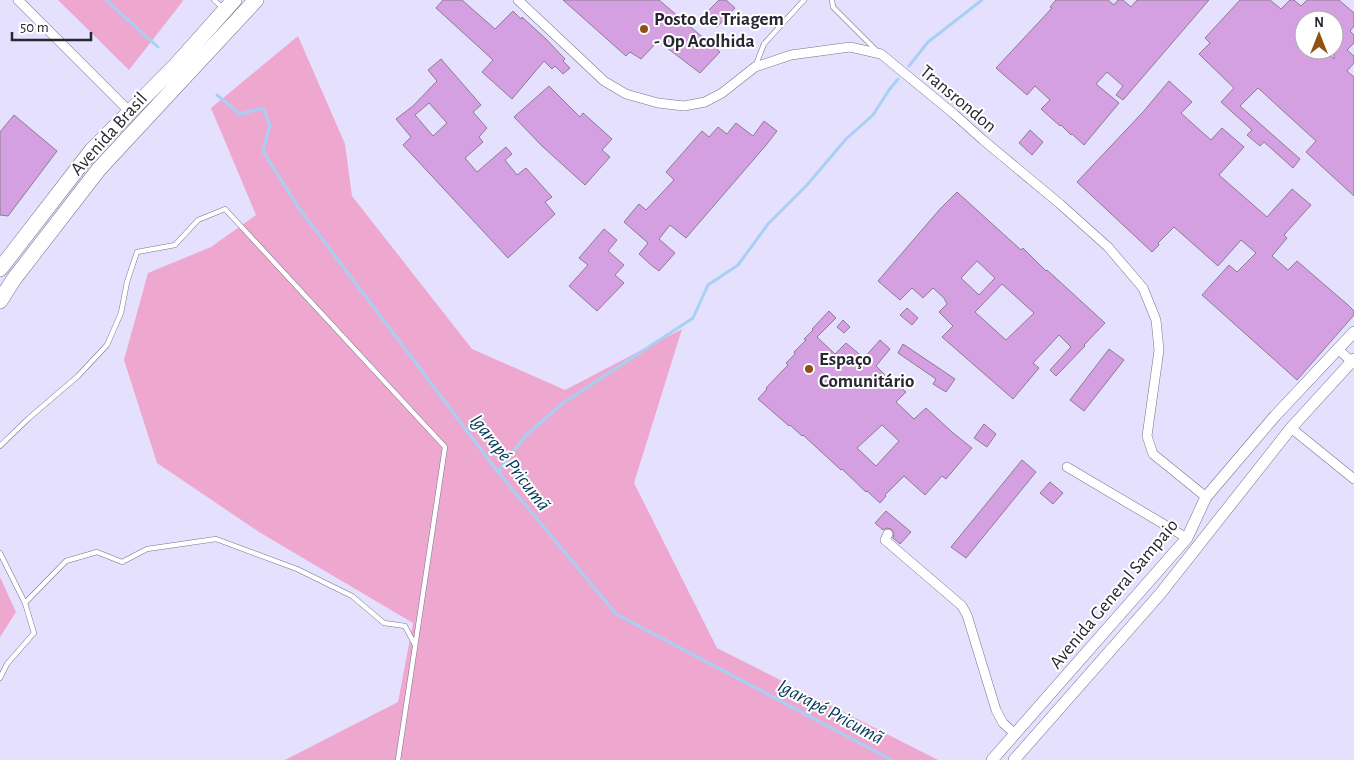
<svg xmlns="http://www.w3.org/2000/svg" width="1354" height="760" font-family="'Alegreya Sans',sans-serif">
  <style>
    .green { fill: #eea8cf }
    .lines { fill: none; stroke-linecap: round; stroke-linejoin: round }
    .stream { stroke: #a8d0f3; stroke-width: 3 }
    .building { fill: #d5a0e2; stroke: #8d7b92; fill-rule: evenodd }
    .service-casing { stroke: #78738d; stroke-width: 5.5 }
    .minor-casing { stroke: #78738d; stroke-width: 10 }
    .tertiary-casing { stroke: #78738d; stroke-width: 12 }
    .trunk-casing { stroke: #78738d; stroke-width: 16 }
    .service { stroke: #fff; stroke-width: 4.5 }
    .minor { stroke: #fff; stroke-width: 9 }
    .tertiary { stroke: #fff; stroke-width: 11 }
    .trunk { stroke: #fff; stroke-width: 15 }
    .poi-dot { fill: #8f5214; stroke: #fff; stroke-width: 2 }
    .labels { text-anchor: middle; stroke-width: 4; stroke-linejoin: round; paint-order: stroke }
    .poi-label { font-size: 19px; font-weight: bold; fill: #292631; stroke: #fff; text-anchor: start }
    .street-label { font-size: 19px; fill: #292631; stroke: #fff }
    .water-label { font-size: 20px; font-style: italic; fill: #00385c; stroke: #fff }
  </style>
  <rect width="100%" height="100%" fill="#e5e0fd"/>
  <path class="green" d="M58,0H182L183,1L129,70Z
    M298,36L345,144L352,196L472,349L565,390L682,329L634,483L717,648L938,760H285L398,702L413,623L259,532L157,463L124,360L148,273L211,247L256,215L211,108Z
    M0,577L16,612L0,637Z"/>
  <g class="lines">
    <path class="stream" d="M106,0L158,47
      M909,66L928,42L982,0
      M217,95L240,114L263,108L270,125L263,151L298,207L498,472L616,614L892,760
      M498,472L526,435L563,403L693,318L708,285L738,265L768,224L807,185L846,139L873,115L889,90L898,79"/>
  </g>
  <path class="building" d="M443,0H462L495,29L513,11L521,19L522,17L546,39L565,59L563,61L570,68L563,74L555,66L552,69L544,61L512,99L482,72L493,60L436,8Z
    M563,0H659L720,52L700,73L658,41L641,59L630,52L626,56Z
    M719,0H726L735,8L717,27L704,15Z
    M1056,0H1108L1114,5L1118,0H1123L1131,7L1137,0H1209L1123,100L1116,95L1123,86L1107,72L1096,84L1119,103L1084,145L1072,134L1071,135L1061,125L1060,126L1041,109L1050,100L1035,86L1027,95L996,68L1052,8L1050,7Z
    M1240,0H1270L1281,9L1290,0H1294L1301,6L1307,0H1339L1354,13V26L1350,31L1354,35V43L1347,50L1354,56V63L1347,71L1354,77V196L1306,152L1316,141L1258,88L1240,106L1300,159L1293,168L1264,142L1260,146L1247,135L1252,130L1221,102L1234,88L1199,54L1210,43L1205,38ZM1318,14L1324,20H1334V59L1324,50H1304V20H1313Z
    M441,59L481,105L473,112L487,128L479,137L483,142L465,158L477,172L506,147L512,154L505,160L517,175L526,168L552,197L545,202L555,214L508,258L403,145L411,137L396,119L413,106L437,81L428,70ZM429,103L447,123L433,136L415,115Z
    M1169,81L1192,102L1181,113L1193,124L1211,140L1222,128L1244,147L1219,175L1267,217L1292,189L1311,205L1284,235L1287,238L1272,256L1288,270L1297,261L1348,305L1354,311V315L1297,380L1202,295L1229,265L1237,272L1256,253L1241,240L1218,266L1174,227L1158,243L1159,245L1152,252L1077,182L1143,112Z
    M549,86L580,117L583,113L612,139L602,150L610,157L585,185L542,146L514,117Z
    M14,115L57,151L8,216L0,215V132Z
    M764,121L777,131L767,144L686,238L670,225L659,239L675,253L659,271L651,265L639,254L648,243L624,222L633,211L639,204L646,210L674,180L666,172L702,131L709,137L718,127L727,134L736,123L753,136Z
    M1030,130L1043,142L1032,155L1019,143Z
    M957,192L1021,250L1023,248L1046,271L1047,270L1105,323L1084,345L1085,346L1056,376L1050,370L1071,347L1059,335L1033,363L1039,368L1013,399L942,337L953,326L939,312L947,304L944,298L933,288L923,298L912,288L900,300L878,281L940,209ZM977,261L995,278L979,295L961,278ZM1002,284L1034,313L1006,340L975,312Z
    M604,229L617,240L608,251L624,265L615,275L624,283L597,311L569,286L588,265L579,258Z
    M907,308L918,318L912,325L900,315Z
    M829,311L836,318L817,337L835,354L846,343L864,358L880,340L890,349L876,366L897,387L899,386L906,392L896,402L914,419L926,408L952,432L972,448L946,479L942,476L925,495L904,476L885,495L886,496L880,503L867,491L866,492L842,469L841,470L803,435L802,436L790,425L789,426L758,399L767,389L766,388L788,365L786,363L795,354L794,352L806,340L804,339L813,330L812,329ZM882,425L899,441L876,466L857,448Z
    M843,320L850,327L844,333L837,327Z
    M903,344L955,379L946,392L933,384L936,379L898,353Z
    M1109,349L1124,360L1084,411L1070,400Z
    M984,424L996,434L987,447L974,438Z
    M1022,460L1036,472L966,558L951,547Z
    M1050,482L1063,493L1053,504L1040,493Z
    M886,511L911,532L900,544L893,538L894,533L891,529L887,528L883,530L875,523Z"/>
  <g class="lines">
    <g class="service-casing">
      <path id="service" d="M214,0L224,9
        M832,0L833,7L878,52
        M755,67L764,44L804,0
        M0,446L29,418L78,376L107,345L121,313L127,282L137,252L175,245L198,220L225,209L445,447L398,760
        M0,553L25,603L34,633L7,664L0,678
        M25,603L66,561L97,552L122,562L147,549L216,539L297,569L352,596L384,623L405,626L415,645"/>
    </g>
    <g class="minor-casing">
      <path id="minor" d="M18,0L129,111
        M518,0L604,81L626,94L658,103L684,106L705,102L722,93L755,67L791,55L850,47L881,54L954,114L983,140L1060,204L1108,247L1143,288L1156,320L1159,350L1147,436L1153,454L1206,497
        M1338,349L1354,364
        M1291,428L1354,479
        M1067,467L1187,538
        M888,534L885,540L962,606L967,615L996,710L1003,723L1015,734"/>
    </g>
    <g class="tertiary-casing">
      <path id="tertiary" d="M992,760L1187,538L1206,497L1275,416L1354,332
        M1014,760L1160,594L1291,428L1354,359"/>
    </g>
    <g class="trunk-casing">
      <path id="trunk" d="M0,269L92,150L176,65L234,0
        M0,301L14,279L99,169L256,0"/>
    </g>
    <use href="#service" class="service"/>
    <use href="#minor" class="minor"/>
    <use href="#tertiary" class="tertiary"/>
    <use href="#trunk" class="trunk"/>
  </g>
  <g class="poi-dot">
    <circle cx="644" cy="29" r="5"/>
    <circle cx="809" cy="369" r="5"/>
  </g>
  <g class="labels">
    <g class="poi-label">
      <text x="654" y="25">Posto de Triagem<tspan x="654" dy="22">- Op Acolhida</tspan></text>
      <text x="819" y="365">Espaço<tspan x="819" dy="22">Comunitário</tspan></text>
    </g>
    <g class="street-label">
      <text transform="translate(959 98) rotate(40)" y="7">Transrondon</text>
      <text transform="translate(108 133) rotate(-48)" y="7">Avenida Brasil</text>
      <text transform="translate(1113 593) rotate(-50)" y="7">Avenida General Sampaio</text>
    </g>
    <g class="water-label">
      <text transform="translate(511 462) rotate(52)" y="7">Igarapé Pricumã</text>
      <text transform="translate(831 711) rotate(28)" y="7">Igarapé Pricumã</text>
    </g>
  </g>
  <g transform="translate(1319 35)"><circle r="24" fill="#ffffff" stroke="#a9a8ad"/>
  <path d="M0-4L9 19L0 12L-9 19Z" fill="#8f5214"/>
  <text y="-8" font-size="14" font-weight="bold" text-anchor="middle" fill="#292631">N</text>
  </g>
  <path d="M12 32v8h79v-8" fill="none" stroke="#292631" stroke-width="2.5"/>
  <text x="20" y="32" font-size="15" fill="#292631" stroke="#ffffff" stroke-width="4" paint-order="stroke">50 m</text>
</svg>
